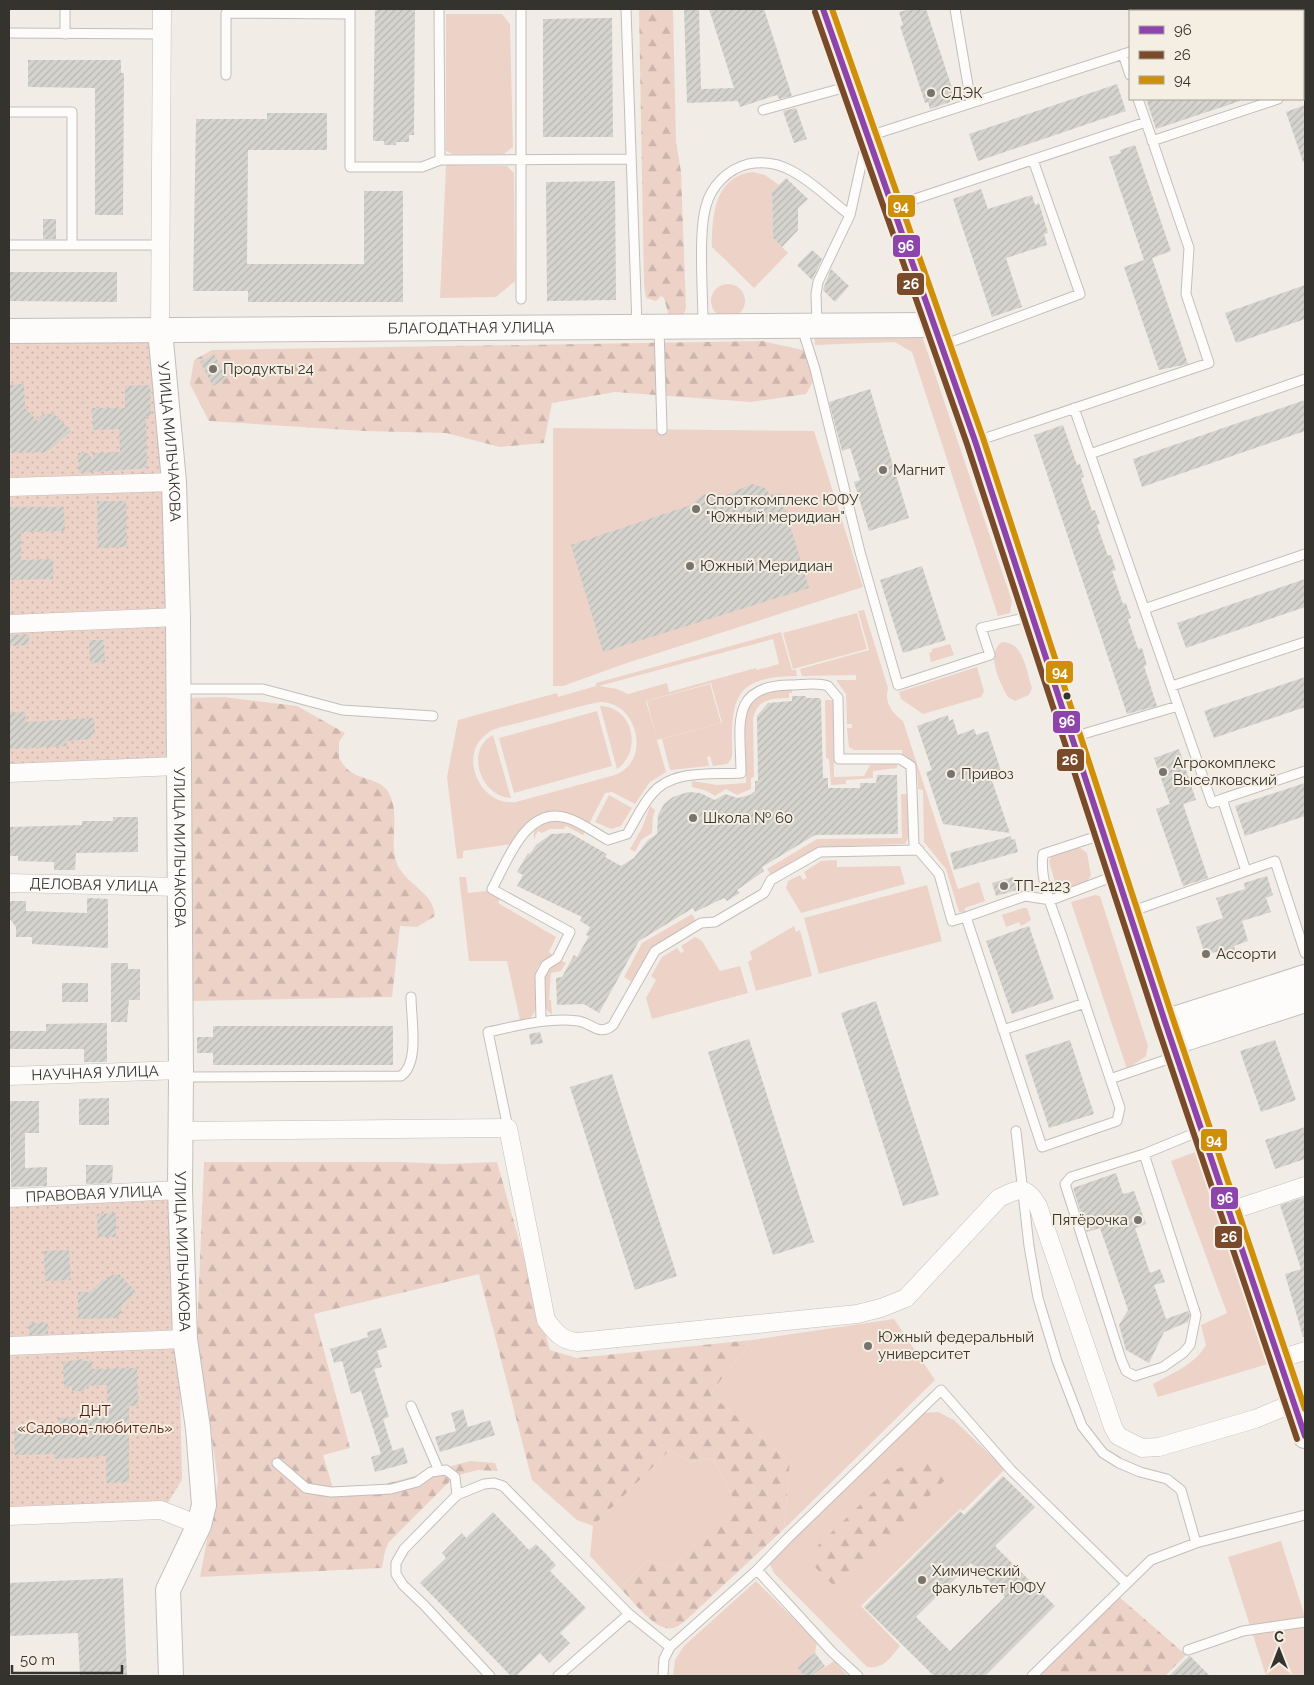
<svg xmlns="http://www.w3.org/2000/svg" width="1314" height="1685" font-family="Raleway,sans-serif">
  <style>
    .green { fill: #edd2c8; fill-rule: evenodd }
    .forest { fill: url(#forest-firs) }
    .garden { fill: url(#garden-dots) }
    .building { fill: url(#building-hatch); fill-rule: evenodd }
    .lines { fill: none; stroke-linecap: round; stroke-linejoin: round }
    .lane-casing { stroke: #c2bfbb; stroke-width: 11 }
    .street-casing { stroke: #c2bfbb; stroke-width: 19 }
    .secondary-casing { stroke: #c2bfbb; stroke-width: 26 }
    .lane { stroke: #fdfcfb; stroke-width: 9 }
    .street { stroke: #fdfcfb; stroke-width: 18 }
    .secondary { stroke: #fdfcfb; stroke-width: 24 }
    .bus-1-casing { stroke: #f5eee2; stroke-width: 10 }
    .bus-2-casing { stroke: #f5eee2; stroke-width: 10 }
    .bus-3-casing { stroke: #f5eee2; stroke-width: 10 }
    .bus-1 { stroke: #8e44ad; stroke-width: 6 }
    .bus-2 { stroke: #7a4b2a; stroke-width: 6 }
    .bus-3 { stroke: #d08f09; stroke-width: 6 }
    .poi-dot { fill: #77746e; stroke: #f5eee2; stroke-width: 2 }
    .bus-dot { fill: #35332e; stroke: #f5eee2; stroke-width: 2 }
    .labels { text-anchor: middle; stroke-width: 4; stroke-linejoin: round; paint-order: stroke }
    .poi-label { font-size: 15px; fill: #35332e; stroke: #f5eee2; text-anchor: start }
    .street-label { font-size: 15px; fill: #35332e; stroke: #f5eee2 }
    .park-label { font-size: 15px; fill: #551b0e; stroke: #f5eee2 }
    .line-badge { stroke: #f5eee2; stroke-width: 2 }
    .badge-label { font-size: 14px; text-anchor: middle; font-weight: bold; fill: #fff }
  </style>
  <defs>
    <pattern id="forest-firs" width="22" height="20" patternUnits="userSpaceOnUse" patternTransform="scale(1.25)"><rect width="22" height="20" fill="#edd2c8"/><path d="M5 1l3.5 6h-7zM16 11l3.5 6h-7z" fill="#ccb5ac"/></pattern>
    <pattern id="garden-dots" width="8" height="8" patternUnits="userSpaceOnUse" patternTransform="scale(1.25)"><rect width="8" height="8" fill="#edd2c8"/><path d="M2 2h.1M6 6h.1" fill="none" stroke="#ccb5ac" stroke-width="1.8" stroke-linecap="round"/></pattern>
    <pattern id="building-hatch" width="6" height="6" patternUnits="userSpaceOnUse" patternTransform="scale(1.25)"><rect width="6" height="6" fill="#d5d3cd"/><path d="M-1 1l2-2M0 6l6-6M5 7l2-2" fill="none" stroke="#b7b6b0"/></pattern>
  </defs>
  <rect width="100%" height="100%" fill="#f1ede6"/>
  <path class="green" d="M446,14H502L510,24L513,147L504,154H452L446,151Z
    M446,165L507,166L514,173L515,281L496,297L440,298Z
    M753,172L765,175L779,185L772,192L773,238L788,253L754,288L712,247C712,217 714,176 753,172Z
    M711 301a17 17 0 1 1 34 0a17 17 0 1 1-34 0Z
    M814,333L917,334L923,339L1012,601L1010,613L998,616L912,352L895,342L815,345Z
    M553,428L814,431L863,587L624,664L563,686H553Z
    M864,610L888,688C884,703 892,713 903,721L958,889L979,882L985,901L965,908V912H959L946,869L924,842L923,790L918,789C918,773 919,762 902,754V750H854L849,747L847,728H852V724H847L846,694L836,680H856V675L802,676L800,669L869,650L858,611Z
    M857,613L867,649L793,669L783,633Z
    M781,632L792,670H796L797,676C744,677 731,689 732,743C732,751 734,759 727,764L713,766L710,756L707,757L709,766L670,770L662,739L722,723L711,683L646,701L666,772L650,782L635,804L612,792L605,793L589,824C553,804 532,809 512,844L463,851V858L457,859L447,777L458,720L557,693L558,697L596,686V683ZM773,639L779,664L757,670L756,668L669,692L667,683L628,694L617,689L599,686ZM600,702C638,702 652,761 615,775L516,802C479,807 457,753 488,733C498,726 513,725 525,721C550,715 574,707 600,702Z
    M1002,642C1024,642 1026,671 1032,688L1029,695L1015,701L1008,697C1000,683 985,654 1002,642Z
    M950,644L954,655L931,662L929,653L932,652V649Z
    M977,667L984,691L981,697L923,714L901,699L899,692Z
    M710,684L721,723L657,740L647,701Z
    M774,690H792V693H789V698C772,698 757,699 753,719L754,777L751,778V789L737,795L726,789L715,796L707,791L692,787V781L717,785L746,783L745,719C748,702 758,694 774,690Z
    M825,700H833L834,777L864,776L870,765L897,763V768L873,771V778L846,780V784L831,785L829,759L826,758Z
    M600,706C633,706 643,751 617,769Z
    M597,711L612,766L514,793L499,738Z
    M493,735L511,798C481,797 464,750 493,735Z
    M901,794H909L910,835L905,844L821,847L771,875L767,869L817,839L902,838Z
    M609,795L632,808L621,826L611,829L595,822Z
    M650,806L655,810L653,817L652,833L641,840L635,852L630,849L642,828Z
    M550,821L567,822L585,832L583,835L566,826L564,829H550L542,833L538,831L534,839C532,827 540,825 550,821Z
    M1073,847H1079L1087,853L1091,875L1087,882L1062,891L1057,890L1049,861L1052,856Z
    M837,860V867L900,866L905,884L801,913L786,888L788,881L800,875L803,880L807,878L804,872L821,861Z
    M459,877H466L468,893L486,891L500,899L498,903L556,937L549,952L553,955C549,958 543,960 540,964C528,979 545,1005 530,1018L520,1020L507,961H469Z
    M927,885L942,941L819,974L804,918Z
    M1095,895L1100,896L1148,1046L1146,1056L1127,1069L1071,902Z
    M1023,908H1027L1031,920L1021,926L1019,922L1006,927L1002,915Z
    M692,914L696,921L652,947L632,982L624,977L642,943Z
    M794,926L796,932L800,930L812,976L756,991L748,962L752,959L750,952Z
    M695,937L702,941L720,971L740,966L748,993L652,1019L646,998L656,980L651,976L662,957L677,948L681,953L684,951L681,946Z
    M560,960L566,963L561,971L551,973L549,1000H551L552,1015L545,1008V974Z
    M1198,1151L1271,1363L1158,1397L1153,1384C1173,1373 1194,1365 1206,1345L1201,1325L1227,1313L1171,1161Z
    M894,1319L935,1380L784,1529L790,1461L710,1394L752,1340Z
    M938,1412L954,1420L1005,1469L963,1511L960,1509L861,1606L900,1646C891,1657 883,1670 867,1667L774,1573L769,1562L922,1413Z
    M670,1450L691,1462L713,1458L735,1502L672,1568L648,1560L620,1588L590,1556L593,1526Z
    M1281,1541L1305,1617V1676H1266L1228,1557Z
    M756,1581L817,1642L815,1653L798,1667L805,1676H673L675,1660L684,1646Z
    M834,1661L847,1675L812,1676Z"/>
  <path class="forest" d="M639,9H673L676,142L681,172L686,308L684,314L672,317L668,313L664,298L661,296L656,301L646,298L644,284Z
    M762,341L807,351L814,380L806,394L751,402L615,392L552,403L544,443L500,447L446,433L364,431L209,421L190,384L194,360L212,350Z
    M223,697L297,706L345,733L339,742V758C342,763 346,769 351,772C361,779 379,780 386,789C402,809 389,839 396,861C403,884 434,891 435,916L417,927L400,926L392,997L192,1001L185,698Z
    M204,1162H401L446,1164L497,1162L550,1350L577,1358L752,1340L710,1394L790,1461L784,1529L685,1621C680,1625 673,1630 666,1628C652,1626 631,1599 620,1588L648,1560L672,1568L735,1502L713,1458L691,1462L670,1450L593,1526L577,1520L532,1480L479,1274L314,1314L350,1448L323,1455L333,1488L363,1490L470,1461L495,1463L498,1471L478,1470L455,1476L389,1542L385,1551L382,1568L200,1577L218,1481L197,1335Z
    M910,1463C924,1463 943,1462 946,1479L844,1583L833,1585L812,1564L809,1554L897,1469Z
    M1117,1595L1186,1655L1165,1676H1036Z"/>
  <path class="garden" d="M154,337L167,488L171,761L9,766V338Z
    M176,1198L182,1480L167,1504L9,1511V1204Z"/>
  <path class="building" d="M375,9H415L414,135H409V142H396V145H384V141H373Z
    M684,9H699L701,89L734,88L709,9H764L792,96L779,99L777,95L740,107L738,101L687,103Z
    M911,9H926L956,100L930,109L928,102L925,103L900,26L903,25L899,12Z
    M612,18L613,137H543V19Z
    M28,60H121V73H124L123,215H95V88L28,87Z
    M1117,84L1126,111L978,161L969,134Z
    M1146,99H1240V101L1156,129Z
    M1305,105V162H1303L1286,112Z
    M796,108L807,139L794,143L783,111Z
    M267,113H327V150H248L247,264H364V191H403V302H248V291H193L196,119H267Z
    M1135,145L1171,251L1152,258L1188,364L1159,370L1124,267L1144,260L1109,157L1121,153L1120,150Z
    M786,178L808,199L798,208V230L782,247L773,238L772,192Z
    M615,181L616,300L547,301L546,182Z
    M981,189L988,209L1032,195L1035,205L1039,203L1048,233L1044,234L1047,245L1006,258L1022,307L992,317L953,199Z
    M43,219H56V239H43Z
    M812,250L822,259L812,280L797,265Z
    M831,269L849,286L835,302L823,290Z
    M9,272H117V302L9,301Z
    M1305,285V319L1236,343L1225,313Z
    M214,354L227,378L213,386L200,362Z
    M24,384L25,408L38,421L43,414H54L71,431L47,452L9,453V385Z
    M150,385L151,416H146L147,468L79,473L78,453H88L93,460V453L120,452L119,429L93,430L92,408H125V386Z
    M870,389L909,518L869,531L854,482L860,480L850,448L842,451L829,402Z
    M1305,400V431L1142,487L1133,459Z
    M1063,425L1077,465L1080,464L1084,477L1081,478L1092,511L1095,510L1100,524L1097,525L1108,556L1111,555L1116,570L1112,571L1123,604L1126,603L1131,618L1128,619L1138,649L1142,648L1147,665L1144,666L1157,706L1127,714L1034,435Z
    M752,484L765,488L770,495L780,493L809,588L603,652L571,545L691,505L702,495L712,494L724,496Z
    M97,501H126L127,547L98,548Z
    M9,507H64L65,531L21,532V560L53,559V579L9,580Z
    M922,566L946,640L903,653L880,580Z
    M1305,579V607L1186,648L1177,623Z
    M29,634V645L9,646V635Z
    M89,640H104L105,662L90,663Z
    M1305,677V707L1214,738L1204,711Z
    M792,696H806V698H820L821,701L823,778H828V788H860V783H876L877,775H897L898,834L815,835L762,867L764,871L737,890L740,893L733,897L727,901L724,898L695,912L693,908L639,941L599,1013L584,1004L557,1005L556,978L562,977L574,955L577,957L589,936L586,935L590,927L580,921L582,917L517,886L523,875L517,872L528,853L530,854L536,845L551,834L570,833L607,854L605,857L621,866L634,858L648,840L657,834L658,815L664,804L673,797L688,792L700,793L715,800L725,794L738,798L750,795L755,791V781H758L757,716L768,703L792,701Z
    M25,712L26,722L94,718L95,735H91V739L66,741L67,746L9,749V713Z
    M948,715L949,721L953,719L958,735L974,729L976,735L988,731L1001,771L990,775L1010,833L943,824L926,772L932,770L917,726Z
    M1179,749L1196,800L1183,804L1208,878L1183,886L1156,809L1170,804L1154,758Z
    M1305,783V816L1245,836L1235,806Z
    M113,817H138V852L76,853L75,870H54V862L18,861V856H10L9,852V827L82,825V821H113Z
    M1011,836L1012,840L1015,839L1018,852L954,870L950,853Z
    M1267,876L1273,895L1266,898L1271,912L1242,921L1248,941L1234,946L1236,952L1221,957L1219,951L1205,955L1196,927L1223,918L1216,898L1245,889L1244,883Z
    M1013,877L1017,890L996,896L992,883Z
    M87,898L108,899V948L32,944V937H16V927L9,918V901H26V911L87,913Z
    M1029,926L1054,999L1012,1014L986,941Z
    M111,963H128V969H140V1000H129L127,1022H111Z
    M62,983H88V1002H62Z
    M876,1001L939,1195L903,1206L841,1013Z
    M107,1023V1062H84V1049H9V1031H46V1024Z
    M213,1026H393V1065H213V1053H197V1037H213Z
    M540,1032L543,1043L531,1045L529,1034Z
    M749,1039L814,1242L773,1255L708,1052Z
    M1070,1040L1094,1114L1049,1128L1025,1055Z
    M1275,1040L1296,1100L1261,1112L1240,1051Z
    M612,1074L677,1276L635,1290L570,1087Z
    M109,1098V1125H79V1099Z
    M10,1101H39V1133H25V1168L47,1167V1186L11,1187Z
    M1305,1127V1159L1275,1169L1265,1140Z
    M86,1165H113L112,1183L86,1184Z
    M1116,1173L1123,1194L1134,1191L1146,1224L1135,1228L1150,1273L1160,1269L1165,1282L1154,1285L1166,1319L1188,1311L1190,1315L1188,1322L1164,1332L1149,1363L1126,1350L1119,1325L1128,1310L1100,1228L1087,1232L1073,1188Z
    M1305,1197V1336L1303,1337L1285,1274L1301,1269L1280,1205Z
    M116,1213V1237H98L97,1214Z
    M69,1250L71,1280L45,1281L44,1251Z
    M119,1274L136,1292L121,1306V1313L116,1318L78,1319V1292H90L103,1279L105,1281L112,1275Z
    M29,1323H48V1334L29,1335Z
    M381,1328L387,1347L377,1351L382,1367L374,1369L389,1417L383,1419L393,1451L403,1447L408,1463L375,1472L371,1457L381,1454L361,1391L351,1394L342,1361L334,1363L330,1349L368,1337L367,1332Z
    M83,1359V1361H92V1369L137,1368L138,1406H129V1482L106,1483V1456L54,1459V1454L15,1455L14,1429L58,1427V1418L108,1416L107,1385L85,1386V1391H72V1386L64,1387L63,1362Z
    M463,1409L468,1427L490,1420L495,1435L440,1452L435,1437L456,1431L451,1413Z
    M1003,1476L1035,1507L995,1546L1055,1606L985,1676H934L864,1607L960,1511L964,1515ZM971,1563L1005,1597L950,1651L916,1617Z
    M493,1512L529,1550L536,1544L546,1554L556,1565L550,1571L586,1608L560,1633L570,1643L549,1663L540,1653L516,1676H511L420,1583L446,1558L442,1553L462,1533L466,1538Z
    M123,1578L127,1676H80L78,1633L9,1636V1583Z
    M815,1653L825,1666L812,1676H805L797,1667Z
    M1190,1656L1210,1676H1169L1189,1656Z"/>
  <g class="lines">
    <g class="lane-casing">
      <path id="lane" d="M65,9V34
        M350,9V167H422L440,160L439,9
        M521,9V299
        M626,9L637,326
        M955,9L971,103
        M1202,11L1208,9
        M9,33L162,34
        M1123,54L1130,75
        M226,75V13L350,14
        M1303,91L1305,90
        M1138,99L1146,122
        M763,110L850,86
        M11,112H72V245
        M869,136L1130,52
        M1152,141L1278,99
        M440,160L630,159
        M894,206L1146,122L1189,248L1186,294L1209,363L977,441
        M9,245H160
        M703,324C703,293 698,233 706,206C711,186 728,169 748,164C763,161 778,163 792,171C813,182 831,201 850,215
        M817,325L816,294L818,282L850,215L865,147
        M659,328L662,430
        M802,328L815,369L860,552L898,685L990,655L981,628L1032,616
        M943,345L1080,294L1033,160
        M1074,408L1212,803L1222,799
        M1090,454L1305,379
        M1144,609L1305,554
        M1172,686L1305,642
        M178,689H263L342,710L433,716
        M1073,737L1178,706
        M1104,834L1043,854C1039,883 1055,914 1064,942C1083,997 1101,1053 1120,1108L1117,1121L1042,1147L966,917L1025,896L1051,900L1117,875
        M1246,871L1222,799L1305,771
        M1130,912L1275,861L1305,953
        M541,1021L540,976L546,965L557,958L570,932L492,889C507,862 526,805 567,818C581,822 595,833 608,840L627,834C635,821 642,805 652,794C672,769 712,775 741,773C741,727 728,686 789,685C802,685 817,682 828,686L838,698L839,759H900L911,766L914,845L939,874L952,921L966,917
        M1003,1030L1085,1003
        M181,1077L401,1076C420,1063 411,1019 411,997
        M1110,1079L1177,1056
        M508,1128L488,1032C517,1026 548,1017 578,1021C592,1023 599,1037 613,1025L655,951L701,923L715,922L764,893L771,880L820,852L919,850
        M1016,1131L1029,1246L1038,1298L1057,1361L1082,1426L1103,1453L1119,1463L1140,1472L1167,1479L1181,1490L1196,1543
        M1144,1154L1196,1315L1190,1345L1183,1353L1163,1367L1135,1376L1126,1371L1121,1359L1065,1184L1071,1177L1144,1154L1200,1131
        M411,1406L439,1471
        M277,1463L306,1488L331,1492L391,1489L417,1482L431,1472L446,1470L455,1477L457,1495
        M757,1570L832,1652L858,1676
        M629,1614L670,1647L664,1659L663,1676
        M670,1647L757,1570L788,1538L941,1390L1011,1470L1126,1583
        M1188,1650L1243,1631L1305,1622
        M490,1676L424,1605L403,1585L396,1574V1563L404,1549L457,1495L484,1484L494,1483L503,1486L629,1614L558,1676
        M1032,1676L1151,1560L1196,1543L1305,1515"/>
    </g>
    <g class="street-casing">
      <g id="street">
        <path d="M160,330L162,9"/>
        <path d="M9,487L174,482"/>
        <path d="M9,624L178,617"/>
        <path d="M9,773L177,766"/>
        <path id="s1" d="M9,883L179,887"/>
        <path id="s2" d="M9,1076L181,1070"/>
        <path d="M180,1131L508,1128L546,1320C555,1332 562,1341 578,1342L857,1314L881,1308L906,1298L999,1198C1019,1188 1026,1185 1038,1206L1113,1427L1118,1436L1142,1448L1159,1447L1255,1419L1294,1403"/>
        <path id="s3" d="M9,1198L180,1190"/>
        <path d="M1230,1211L1305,1186"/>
        <path d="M9,1346L185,1339"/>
        <path d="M1279,1359L1305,1351"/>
        <path d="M9,1516L161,1510L199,1525"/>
      </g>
    </g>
    <g class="secondary-casing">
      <g id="secondary">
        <path d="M823,9L975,441L1165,1022L1305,1436"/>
        <path id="s4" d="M160,330L174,482L178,617L181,1077L180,1190L185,1339L198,1428L204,1505L199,1525L168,1590L171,1676"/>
        <path id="s5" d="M9,331L933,325"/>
        <path d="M1165,1022L1305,977"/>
        <path d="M1172,1043L1305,1000"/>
      </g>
    </g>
    <use href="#lane" class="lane"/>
    <use href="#street" class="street"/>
    <use href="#secondary" class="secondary"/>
    <g class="bus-1-casing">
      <path id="bus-1" d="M823,9L975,441L1165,1022L1305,1436"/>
    </g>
    <g class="bus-2-casing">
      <path id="bus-2" d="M815,12L967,444L1157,1025L1297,1439"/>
    </g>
    <g class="bus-3-casing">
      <path id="bus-3" d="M832,9L983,438L1173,1019L1305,1409"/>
    </g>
    <use href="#bus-1" class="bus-1"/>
    <use href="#bus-2" class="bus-2"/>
    <use href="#bus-3" class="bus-3"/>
  </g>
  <g class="poi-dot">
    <circle cx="931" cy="93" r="5"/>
    <circle cx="213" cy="369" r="5"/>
    <circle cx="883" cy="470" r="5"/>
    <circle cx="696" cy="509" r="5"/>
    <circle cx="690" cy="566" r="5"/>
    <circle cx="1163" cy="772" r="5"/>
    <circle cx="951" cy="774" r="5"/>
    <circle cx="693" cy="818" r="5"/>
    <circle cx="1004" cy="886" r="5"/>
    <circle cx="1206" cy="954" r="5"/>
    <circle cx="1138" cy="1220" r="5"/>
    <circle cx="868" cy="1346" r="5"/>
    <circle cx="922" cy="1580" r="5"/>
  </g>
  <circle class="bus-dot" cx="1067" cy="696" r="4.5"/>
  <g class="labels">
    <g class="poi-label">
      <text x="941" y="98">СДЭК</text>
      <text x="223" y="374">Продукты 24</text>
      <text x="893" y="475">Магнит</text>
      <text x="706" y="505">Спорткомплекс ЮФУ<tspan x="706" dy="17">"Южный меридиан"</tspan></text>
      <text x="700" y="571">Южный Меридиан</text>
      <text x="1173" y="768">Агрокомплекс<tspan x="1173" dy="17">Выселковский</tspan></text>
      <text x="961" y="779">Привоз</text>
      <text x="703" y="823">Школа № 60</text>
      <text x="1014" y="891">ТП-2123</text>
      <text x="1216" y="959">Ассорти</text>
      <text x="1128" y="1225" text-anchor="end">Пятёрочка</text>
      <text x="878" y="1342">Южный федеральный<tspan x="878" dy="17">университет</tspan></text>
      <text x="932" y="1576">Химический<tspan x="932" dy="17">факультет ЮФУ</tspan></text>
    </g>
    <g class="street-label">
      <text dy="5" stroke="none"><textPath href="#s5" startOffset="462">БЛАГОДАТНАЯ УЛИЦА</textPath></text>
      <text dy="5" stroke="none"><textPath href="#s4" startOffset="112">УЛИЦА МИЛЬЧАКОВА</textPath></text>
      <text dy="5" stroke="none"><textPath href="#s4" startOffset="518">УЛИЦА МИЛЬЧАКОВА</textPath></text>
      <text dy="5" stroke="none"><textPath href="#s1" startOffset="85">ДЕЛОВАЯ УЛИЦА</textPath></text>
      <text dy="5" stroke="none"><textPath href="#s2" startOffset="86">НАУЧНАЯ УЛИЦА</textPath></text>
      <text dy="5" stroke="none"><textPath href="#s3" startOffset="85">ПРАВОВАЯ УЛИЦА</textPath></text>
      <text dy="5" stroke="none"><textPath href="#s4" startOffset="922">УЛИЦА МИЛЬЧАКОВА</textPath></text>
    </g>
    <g class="park-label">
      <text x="95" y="1416">ДНТ<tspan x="95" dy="17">«Садовод-любитель»</tspan></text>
    </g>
  </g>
  <g class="line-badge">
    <rect x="887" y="194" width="29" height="24" rx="5" fill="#d08f09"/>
    <rect x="892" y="234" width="29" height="24" rx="5" fill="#8e44ad"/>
    <rect x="896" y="272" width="29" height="24" rx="5" fill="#7a4b2a"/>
    <rect x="1045" y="660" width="29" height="24" rx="5" fill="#d08f09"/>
    <rect x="1052" y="710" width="29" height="24" rx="5" fill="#8e44ad"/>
    <rect x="1056" y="748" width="29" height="24" rx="5" fill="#7a4b2a"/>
    <rect x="1200" y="1128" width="28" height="24" rx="5" fill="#d08f09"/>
    <rect x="1210" y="1186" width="29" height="24" rx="5" fill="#8e44ad"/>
    <rect x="1214" y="1225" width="29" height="24" rx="5" fill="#7a4b2a"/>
  </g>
  <g class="badge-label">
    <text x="901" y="211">94</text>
    <text x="906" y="251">96</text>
    <text x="911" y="289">26</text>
    <text x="1060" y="677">94</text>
    <text x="1067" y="726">96</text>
    <text x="1070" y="765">26</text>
    <text x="1214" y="1145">94</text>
    <text x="1225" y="1203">96</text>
    <text x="1229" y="1242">26</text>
  </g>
  <rect width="1314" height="1685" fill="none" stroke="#35332e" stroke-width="20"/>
  <rect x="1129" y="10" width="175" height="90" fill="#f5eee2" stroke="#a8a39a"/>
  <rect x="1139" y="26" width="25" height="8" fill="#8e44ad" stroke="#a8a39a"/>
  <text x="1174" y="35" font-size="15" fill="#35332e">96</text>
  <rect x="1139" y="51" width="25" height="8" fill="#7a4b2a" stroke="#a8a39a"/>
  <text x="1174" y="60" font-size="15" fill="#35332e">26</text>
  <rect x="1139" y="76" width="25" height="8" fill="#d08f09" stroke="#a8a39a"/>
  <text x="1174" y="85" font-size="15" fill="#35332e">94</text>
  <g transform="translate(1279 1650)" stroke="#f5eee2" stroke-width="4" paint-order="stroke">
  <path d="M0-4L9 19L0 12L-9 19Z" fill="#35332e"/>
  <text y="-8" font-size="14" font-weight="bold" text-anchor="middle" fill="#35332e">С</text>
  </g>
  <path d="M12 1665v8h110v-8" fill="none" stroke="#35332e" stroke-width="2.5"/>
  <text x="20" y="1665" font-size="15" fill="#35332e" stroke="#f5eee2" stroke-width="4" paint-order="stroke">50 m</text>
</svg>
